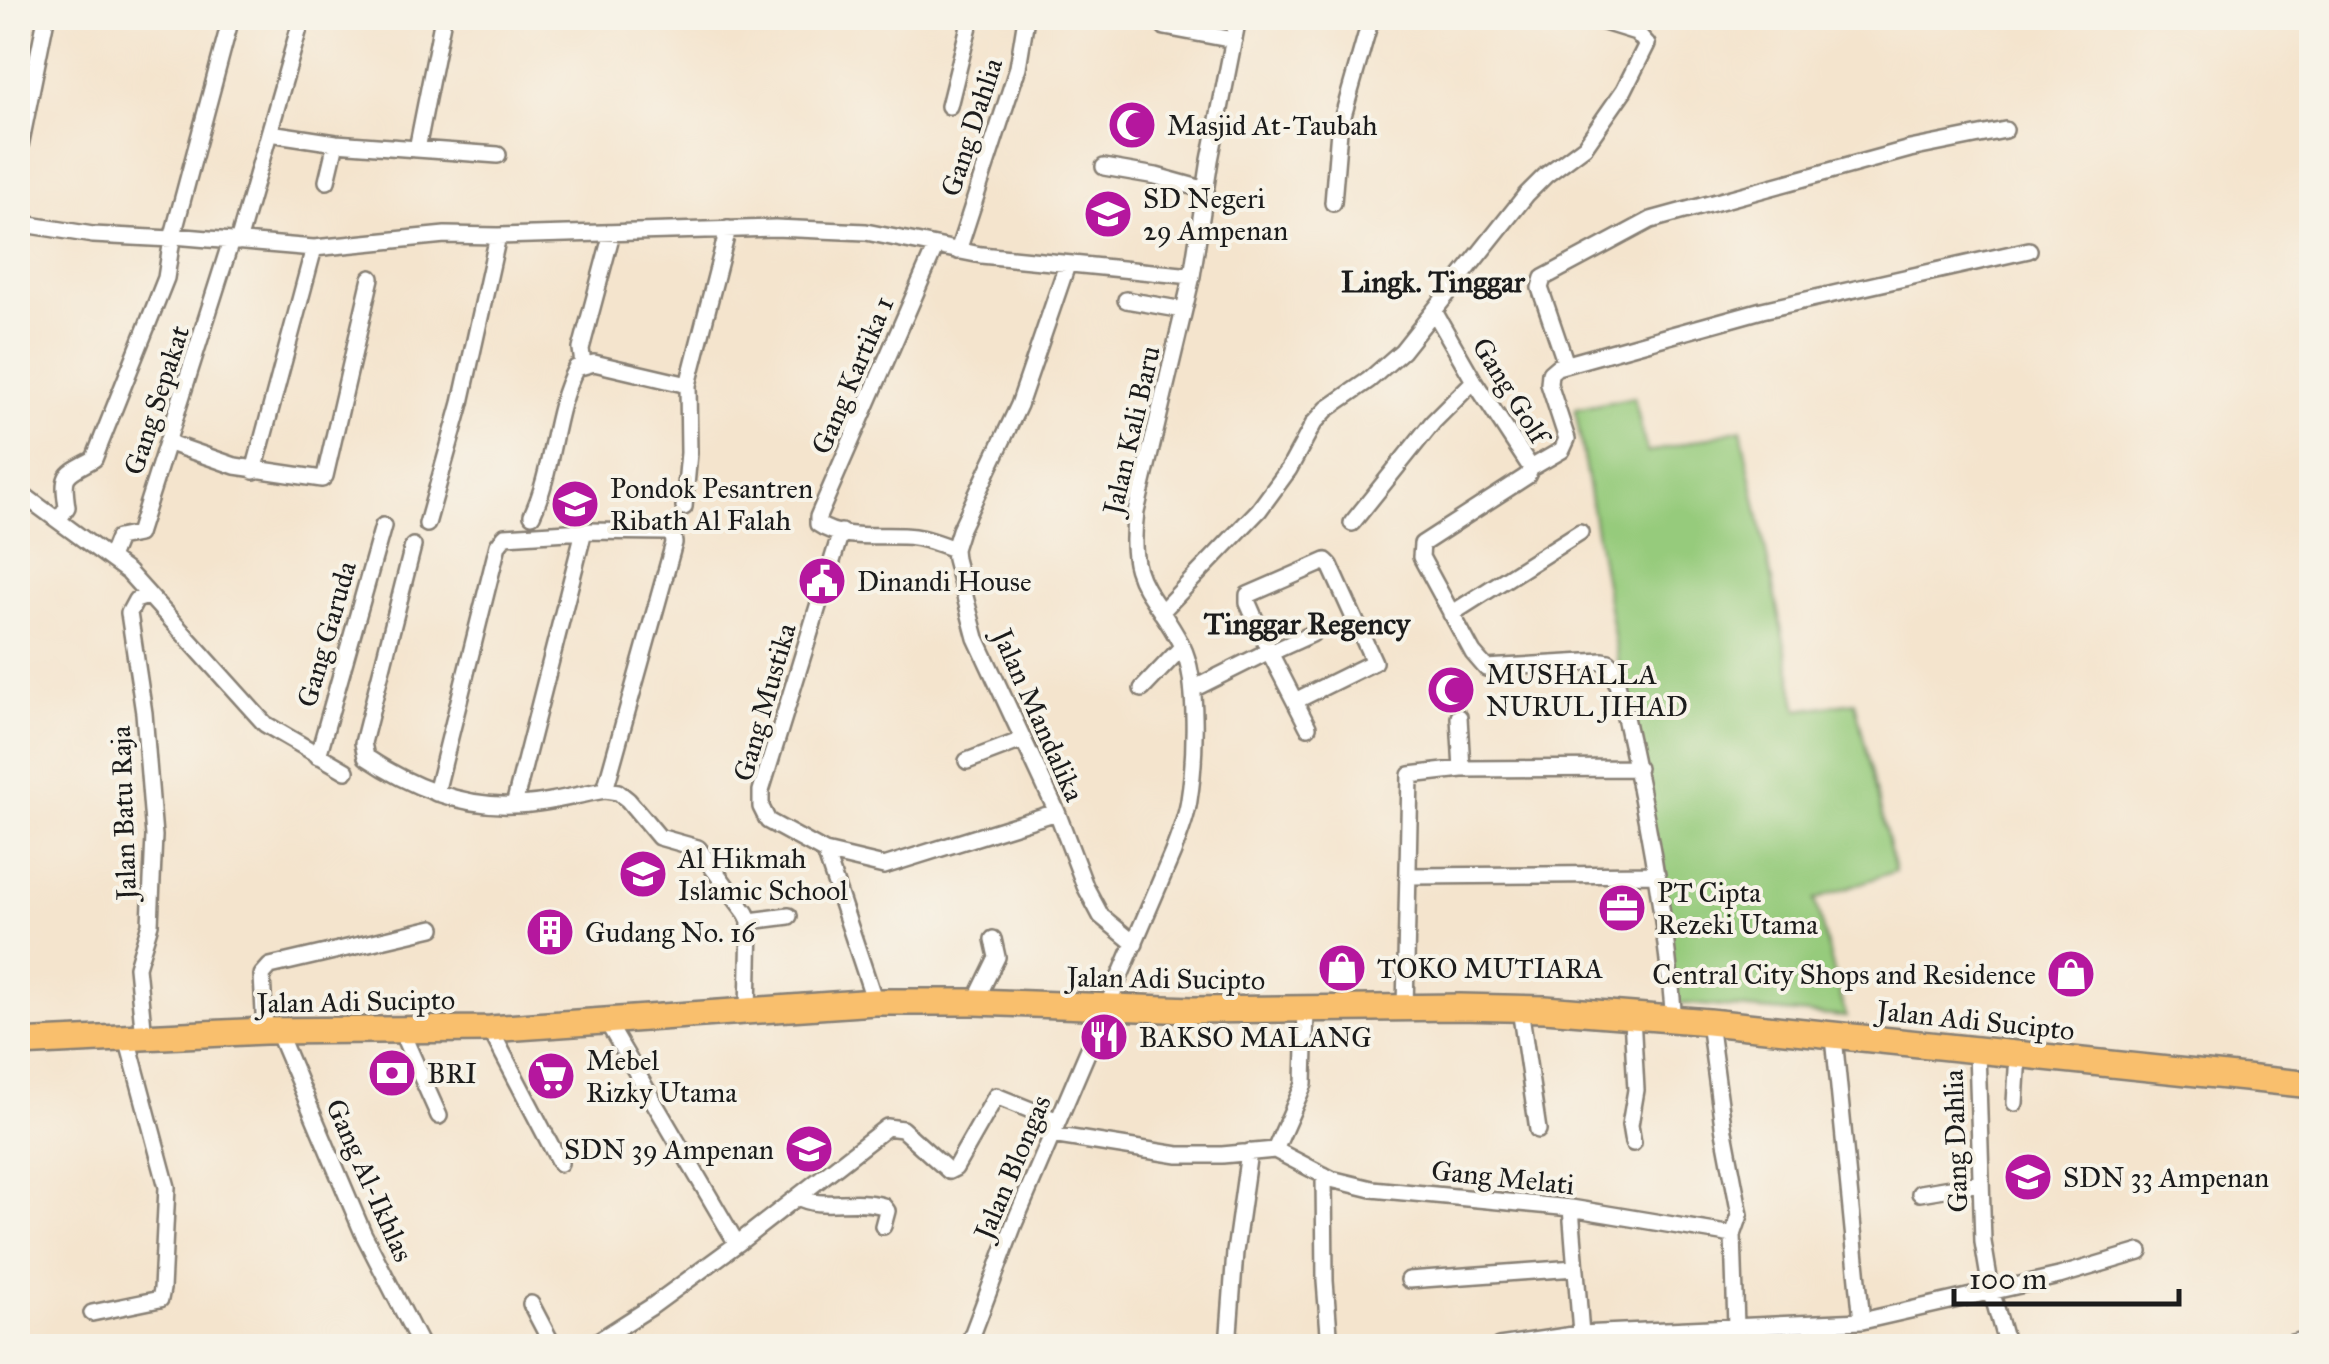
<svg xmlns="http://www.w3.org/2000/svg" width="2329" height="1364" font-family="'IM FELL Great Primer',serif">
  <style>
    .green { fill: #96cb7c; stroke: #59744c; stroke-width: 2.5 }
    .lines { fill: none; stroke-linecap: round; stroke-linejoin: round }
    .minor-casing { stroke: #888074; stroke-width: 20 }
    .tertiary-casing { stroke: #888074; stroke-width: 22 }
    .trunk-casing { stroke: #888074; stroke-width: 30 }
    .minor { stroke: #fff; stroke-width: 15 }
    .tertiary { stroke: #fff; stroke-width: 18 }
    .trunk { stroke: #f9bf6d; stroke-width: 25 }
    .labels { text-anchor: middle; stroke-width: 8; stroke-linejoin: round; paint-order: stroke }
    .poi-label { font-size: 28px; fill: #1c1c1c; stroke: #f7f3e8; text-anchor: start }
    .street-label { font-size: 28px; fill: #1c1c1c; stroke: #f7f3e8 }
    .neighbourhood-label { font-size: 30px; font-weight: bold; fill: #1c1c1c; stroke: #f7f3e8 }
  </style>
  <rect width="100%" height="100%" fill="#f7f3e8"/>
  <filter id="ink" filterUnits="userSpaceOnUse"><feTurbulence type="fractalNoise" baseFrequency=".01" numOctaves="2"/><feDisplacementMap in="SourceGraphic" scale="20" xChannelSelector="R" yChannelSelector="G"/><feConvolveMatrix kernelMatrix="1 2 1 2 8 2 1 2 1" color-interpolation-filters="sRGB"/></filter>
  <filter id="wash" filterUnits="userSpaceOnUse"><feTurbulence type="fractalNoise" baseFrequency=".0048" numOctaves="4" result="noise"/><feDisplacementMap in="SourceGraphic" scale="40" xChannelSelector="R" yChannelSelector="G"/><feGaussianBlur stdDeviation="2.25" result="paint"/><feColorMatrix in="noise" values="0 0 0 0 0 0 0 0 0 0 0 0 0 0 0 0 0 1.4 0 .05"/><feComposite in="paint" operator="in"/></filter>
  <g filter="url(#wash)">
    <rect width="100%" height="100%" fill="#f4e4cd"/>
    <path class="green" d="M1634,397L1647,453L1741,429L1798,710L1855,702L1895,871L1815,900L1846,1017L1677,1003L1575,409Z"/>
  </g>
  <g filter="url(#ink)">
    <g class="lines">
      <g class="minor-casing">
        <path id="minor" d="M1165,27L1234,40
          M949,106L971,18
          M270,133L336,143L498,155
          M417,149L443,18
          M18,156L46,18
          M1104,167L1156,176L1206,190
          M327,181L336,143
          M1333,203L1339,130L1371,18
          M18,223L93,235L172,239
          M174,236L314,248L445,235L498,236
          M238,242L302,18
          M935,248L818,517V524C843,542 885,533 914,537C928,539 941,544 954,549
          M958,251L1018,67L1026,18
          M1067,265L1019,405L960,530L954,549L955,559L976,638L1057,812L1085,886L1101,916L1135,944
          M1126,300L1184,310
          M1435,313L1474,381L1531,468L1527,476L1422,544L1421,557L1473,653L1486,668L1603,661L1609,662L1613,667C1642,784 1664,900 1674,1020
          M583,364L581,349L612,233
          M1566,364L1540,288L1543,278L1651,220L1910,149L2005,130
          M169,443L235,466L322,479L325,476L371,278
          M1531,468L1562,450L1567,439L1549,384L1550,373L1557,367L1762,310L2029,250
          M254,471L314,248
          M18,491L128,572L265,724L346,771
          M684,507L689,453L688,385
          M532,515C554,469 552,413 576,368L594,363L688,385L728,229
          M59,519L67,507C62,472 65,475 94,459L166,278L172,239L231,18
          M1352,523L1433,422L1474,381
          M427,524L461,403L498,236L775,228L866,232L981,255L1192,276
          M841,532L761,791V807L768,821L825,852L884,866L1057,812
          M413,546L363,743L366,757C409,786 461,807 513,805C543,805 575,795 605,790L618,792L628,800L659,837L698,848L746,913L750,921L748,1011
          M110,558L118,538L138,534L231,241
          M1161,612L1259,510L1289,469L1314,423L1327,409L1369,380L1402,351L1526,195L1546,175L1585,146L1624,90L1647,44L1636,32L1591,18
          M1451,614L1580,532
          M1269,651L1248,603V595L1326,561L1330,565L1374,662L1295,701
          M1270,653L1312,634
          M1142,689L1182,647
          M1193,689L1269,651L1308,727
          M1459,717L1462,769
          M318,756L383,526
          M967,761L1022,740
          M436,793L498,545L505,536L584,531L667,532L673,536L674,543L605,790
          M514,805L584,531
          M825,852L875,1002
          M1408,876L1657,874
          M750,921L789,916
          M975,1002L997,957L993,939
          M1405,1009L1410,775L1462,769L1638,768
          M1520,1009L1538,1130
          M1632,1016L1636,1090L1630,1125L1633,1143
          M607,1022L737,1244
          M1709,1022L1723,1126L1740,1215L1733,1235L1736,1326
          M490,1029L560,1163
          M265,1031L262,975L270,966L433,928
          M401,1031L439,1116
          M278,1032L363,1233L421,1346
          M144,1037L137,967L150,924L154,836L144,713L129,613L136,600L148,596
          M1834,1037L1862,1321
          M1977,1051L1983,1242L1991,1290L2007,1346
          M2015,1103L2018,1054
          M1052,1135L1178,1155H1222L1275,1150
          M1275,1150L1331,1179L1372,1189L1571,1208L1733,1235
          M1275,1150L1304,1084L1306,1009
          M1324,1175L1325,1281L1330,1346
          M1920,1193L1980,1183
          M798,1197C820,1210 854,1197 883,1206L887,1211L883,1226
          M1571,1208L1582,1346
          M1409,1280L1575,1268
          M531,1304L553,1346
          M92,1313L160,1299L162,1289L167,1187L127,1038
          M590,1346L651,1307L737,1244L887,1127L902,1129L949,1171L955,1168L996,1096L1058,1121
          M968,1346L1014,1224L1173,852C1179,835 1187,817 1189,800C1195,762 1199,679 1182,646C1152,588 1126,586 1136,512L1192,276L1210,160L1238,18
          M1228,1346L1235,1252L1249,1152
          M1499,1346L1580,1334L1862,1321L2059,1276L2140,1252"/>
      </g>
      <g class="tertiary-casing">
        <path id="tertiary" d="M2285,1346L2312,1339"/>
      </g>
      <g class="trunk-casing">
        <path id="trunk" d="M18,1043L265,1031L490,1029L875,1002H975L1193,1010L1460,1007L1545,1009L1709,1022L2312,1085"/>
      </g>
      <use href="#minor" class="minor"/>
      <use href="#tertiary" class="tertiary"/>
      <use href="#trunk" class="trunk"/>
    </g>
  </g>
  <defs>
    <g id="mosque-disc" transform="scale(2.5)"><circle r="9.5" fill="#b5179e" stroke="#f7f3e8"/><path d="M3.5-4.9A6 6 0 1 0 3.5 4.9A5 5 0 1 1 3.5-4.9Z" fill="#fff"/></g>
    <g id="school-disc" transform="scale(2.5)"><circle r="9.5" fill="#b5179e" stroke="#f7f3e8"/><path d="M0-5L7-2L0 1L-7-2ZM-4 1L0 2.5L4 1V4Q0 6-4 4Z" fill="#fff"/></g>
    <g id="civic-disc" transform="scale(2.5)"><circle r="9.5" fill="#b5179e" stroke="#f7f3e8"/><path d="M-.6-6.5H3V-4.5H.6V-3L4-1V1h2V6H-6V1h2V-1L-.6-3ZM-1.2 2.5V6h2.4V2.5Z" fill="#fff"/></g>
    <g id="office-disc" transform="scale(2.5)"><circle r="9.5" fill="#b5179e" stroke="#f7f3e8"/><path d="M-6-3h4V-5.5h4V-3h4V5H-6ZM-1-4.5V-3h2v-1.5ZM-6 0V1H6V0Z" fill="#fff"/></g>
    <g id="building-disc" transform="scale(2.5)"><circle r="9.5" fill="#b5179e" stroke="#f7f3e8"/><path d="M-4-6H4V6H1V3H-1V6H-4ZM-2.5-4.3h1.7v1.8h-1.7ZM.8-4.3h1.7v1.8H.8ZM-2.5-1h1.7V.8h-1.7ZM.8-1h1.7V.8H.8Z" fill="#fff"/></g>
    <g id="shop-disc" transform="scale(2.5)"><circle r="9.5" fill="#b5179e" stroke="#f7f3e8"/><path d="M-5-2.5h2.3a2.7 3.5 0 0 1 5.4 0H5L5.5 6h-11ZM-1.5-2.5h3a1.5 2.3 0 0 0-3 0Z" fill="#fff"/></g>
    <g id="restaurant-disc" transform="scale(2.5)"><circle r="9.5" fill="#b5179e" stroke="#f7f3e8"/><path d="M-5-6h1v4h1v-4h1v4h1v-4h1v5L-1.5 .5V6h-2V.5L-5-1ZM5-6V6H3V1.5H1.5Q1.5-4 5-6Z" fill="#fff"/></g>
    <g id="bank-disc" transform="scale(2.5)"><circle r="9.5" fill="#b5179e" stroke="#f7f3e8"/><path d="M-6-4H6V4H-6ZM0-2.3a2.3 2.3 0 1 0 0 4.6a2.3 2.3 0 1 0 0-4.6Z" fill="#fff"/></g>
    <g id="supermarket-disc" transform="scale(2.5)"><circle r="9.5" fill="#b5179e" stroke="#f7f3e8"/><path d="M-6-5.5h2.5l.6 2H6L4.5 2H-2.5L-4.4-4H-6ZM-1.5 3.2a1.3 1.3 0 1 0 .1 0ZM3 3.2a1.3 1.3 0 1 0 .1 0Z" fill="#fff"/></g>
  </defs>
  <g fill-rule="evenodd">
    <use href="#mosque-disc" x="1132" y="125"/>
    <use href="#school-disc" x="1108" y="214"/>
    <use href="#school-disc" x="575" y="504"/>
    <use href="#civic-disc" x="822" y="581"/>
    <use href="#mosque-disc" x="1451" y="690"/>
    <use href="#school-disc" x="643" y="874"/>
    <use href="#office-disc" x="1622" y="908"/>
    <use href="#building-disc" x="550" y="932"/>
    <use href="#shop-disc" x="1342" y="968"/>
    <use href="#shop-disc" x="2071" y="974"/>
    <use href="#restaurant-disc" x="1104" y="1037"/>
    <use href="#bank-disc" x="392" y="1073"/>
    <use href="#supermarket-disc" x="551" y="1076"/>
    <use href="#school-disc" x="809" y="1149"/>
    <use href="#school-disc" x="2028" y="1177"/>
  </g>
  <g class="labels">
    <g class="poi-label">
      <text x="1167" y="135">Masjid At-Taubah</text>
      <text x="1143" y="208">SD Negeri<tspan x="1143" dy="32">29 Ampenan</tspan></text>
      <text x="610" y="498">Pondok Pesantren<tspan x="610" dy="32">Ribath Al Falah</tspan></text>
      <text x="857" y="591">Dinandi House</text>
      <text x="1486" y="684">MUSHALLA<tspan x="1486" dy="32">NURUL JIHAD</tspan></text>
      <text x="678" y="868">Al Hikmah<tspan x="678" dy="32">Islamic School</tspan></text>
      <text x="1657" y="902">PT Cipta<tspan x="1657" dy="32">Rezeki Utama</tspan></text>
      <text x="585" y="942">Gudang No. 16</text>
      <text x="1377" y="978">TOKO MUTIARA</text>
      <text x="2036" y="984" text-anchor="end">Central City Shops and Residence</text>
      <text x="1139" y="1047">BAKSO MALANG</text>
      <text x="586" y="1070">Mebel<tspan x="586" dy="32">Rizky Utama</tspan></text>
      <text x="427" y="1083">BRI</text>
      <text x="774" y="1159" text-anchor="end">SDN 39 Ampenan</text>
      <text x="2063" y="1187">SDN 33 Ampenan</text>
    </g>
    <g class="street-label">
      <text transform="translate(971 127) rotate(-72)" y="10">Gang Dahlia</text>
      <text transform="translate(852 375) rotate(-67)" y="10">Gang Kartika 1</text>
      <text transform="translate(1511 390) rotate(58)" y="10">Gang Golf</text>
      <text transform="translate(156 400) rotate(-72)" y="10">Gang Sepakat</text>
      <text transform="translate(1131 430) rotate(-77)" y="10">Jalan Kali Baru</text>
      <text transform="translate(326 634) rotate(-74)" y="10">Gang Garuda</text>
      <text transform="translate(764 702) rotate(-74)" y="10">Gang Mustika</text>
      <text transform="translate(1039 715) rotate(66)" y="10">Jalan Mandalika</text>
      <text transform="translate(123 813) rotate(-92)" y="10">Jalan Batu Raja</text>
      <text transform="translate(1166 978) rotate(1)" y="10">Jalan Adi Sucipto</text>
      <text transform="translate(356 1001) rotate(-1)" y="10">Jalan Adi Sucipto</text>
      <text transform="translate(1976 1020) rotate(6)" y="10">Jalan Adi Sucipto</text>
      <text transform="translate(1955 1141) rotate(-92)" y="10">Gang Dahlia</text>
      <text transform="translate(1012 1167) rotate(-67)" y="10">Jalan Blongas</text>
      <text transform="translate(1503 1177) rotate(6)" y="10">Gang Melati</text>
      <text transform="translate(370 1180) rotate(66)" y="10">Gang Al-Ikhlas</text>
    </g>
    <g class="neighbourhood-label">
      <text x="1433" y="292">Lingk. Tinggar</text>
      <text x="1307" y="634">Tinggar Regency</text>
    </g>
  </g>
  <rect width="2329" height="1364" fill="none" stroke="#f7f3e8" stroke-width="60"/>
  <path d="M1954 1289v15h225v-15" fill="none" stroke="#1c1c1c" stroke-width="5"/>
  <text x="1969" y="1289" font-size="30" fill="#1c1c1c" stroke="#f7f3e8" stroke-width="8" paint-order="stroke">100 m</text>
</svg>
